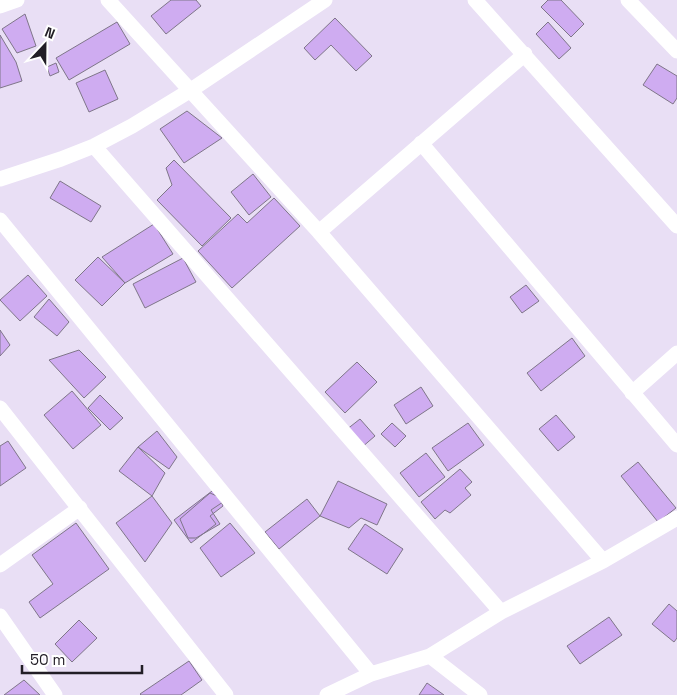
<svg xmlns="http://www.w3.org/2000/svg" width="677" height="695" font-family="'Space Grotesk',sans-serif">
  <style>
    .building { fill: #cfacf1; stroke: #7f7689 }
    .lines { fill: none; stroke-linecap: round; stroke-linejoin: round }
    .minor { stroke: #fff; stroke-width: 15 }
  </style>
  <rect width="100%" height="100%" fill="#e9dff5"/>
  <path class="building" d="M171,0H196L201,6L166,34L151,16Z
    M548,0H561L584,24L571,37L541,7Z
    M25,14L36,46L17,53L2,29Z
    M335,18L372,56L356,71L331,45L315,60L304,48Z
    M117,22L130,44L69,80L56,58Z
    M548,22L571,48L559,59L536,34Z
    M0,35L16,62L22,81L0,88Z
    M56,63L59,72L50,76L47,67Z
    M657,64L677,76V98L673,104L643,85Z
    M105,70L118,99L89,112L76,83Z
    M187,111L222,138L184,163L160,129Z
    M174,160L231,218L202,246L157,200L172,185L166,168Z
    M253,174L271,197L249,215L231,192Z
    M60,181L101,206L91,222L50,198Z
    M274,198L300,226L232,288L198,251L238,214L247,223Z
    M154,224L173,254L125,283L102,257Z
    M98,257L125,283L102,306L75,280Z
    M183,258L196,282L145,308L133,284Z
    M28,275L47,296L20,321L0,300Z
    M526,285L539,301L522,313L510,297Z
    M49,299L69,322L57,336L34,317Z
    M0,330L10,345L0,356Z
    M572,338L585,356L541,391L527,373Z
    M79,350L106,377L84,398L49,360Z
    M357,362L377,382L345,413L325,392Z
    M421,387L433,406L406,424L394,405Z
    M72,391L101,425L73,449L44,415Z
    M100,395L123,418L110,430L88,408Z
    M556,415L575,437L558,451L539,429Z
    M360,419L375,436L361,448L346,430Z
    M392,423L406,436L395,447L381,434Z
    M468,423L484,445L448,471L432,448Z
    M157,431L177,457L169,469L138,447Z
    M8,441L26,468L0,486V446Z
    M138,447L165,473L152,496L119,471Z
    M426,453L445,477L419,497L400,473Z
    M638,462L676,508L658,522L621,476Z
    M460,469L472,482L465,488L471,495L450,513L445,510L435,519L421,502Z
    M338,481L387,504L377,525L361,518L349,528L320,516Z
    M216,488L223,506L210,516L216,524L191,543L174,520Z
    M210,493L226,500L211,510L220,524L196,538H188L180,519Z
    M152,496L172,523L145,562L116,523Z
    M307,499L320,516L279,549L265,532Z
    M76,523L109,569L40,618L29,602L53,584L32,555Z
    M230,523L255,553L221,577L200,548Z
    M365,524L403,549L387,574L348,549Z
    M669,604L677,611V638L674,642L652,624Z
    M609,617L622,635L580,664L567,646Z
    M79,620L97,638L72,662L55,644Z
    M189,661L202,680L181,695H141L140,694Z
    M24,680L40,695H4Z
    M427,683L444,695H419Z"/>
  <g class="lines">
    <path class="minor" d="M108,0L319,232L603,561
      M475,0L677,226
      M628,0L677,51
      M0,6L17,0
      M421,143L677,445
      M94,146L501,612
      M0,179L61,159L94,146L132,126L191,90L325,0
      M0,220L371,674
      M319,232L525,54
      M632,393L677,353
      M0,408L226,695
      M0,565L80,508
      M0,616L55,695
      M430,656L480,695
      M327,695L371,674L430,656L501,612L603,561L677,518"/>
  </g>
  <g transform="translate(45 45) rotate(22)" stroke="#ffffff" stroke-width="4" paint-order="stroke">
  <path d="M0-4L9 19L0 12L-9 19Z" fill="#221e26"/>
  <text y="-8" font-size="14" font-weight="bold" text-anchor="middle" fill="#221e26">N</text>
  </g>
  <path d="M22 665v8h120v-8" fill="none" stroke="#221e26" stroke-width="2.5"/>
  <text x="30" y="665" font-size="15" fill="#221e26" stroke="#ffffff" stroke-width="4" paint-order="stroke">50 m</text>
</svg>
